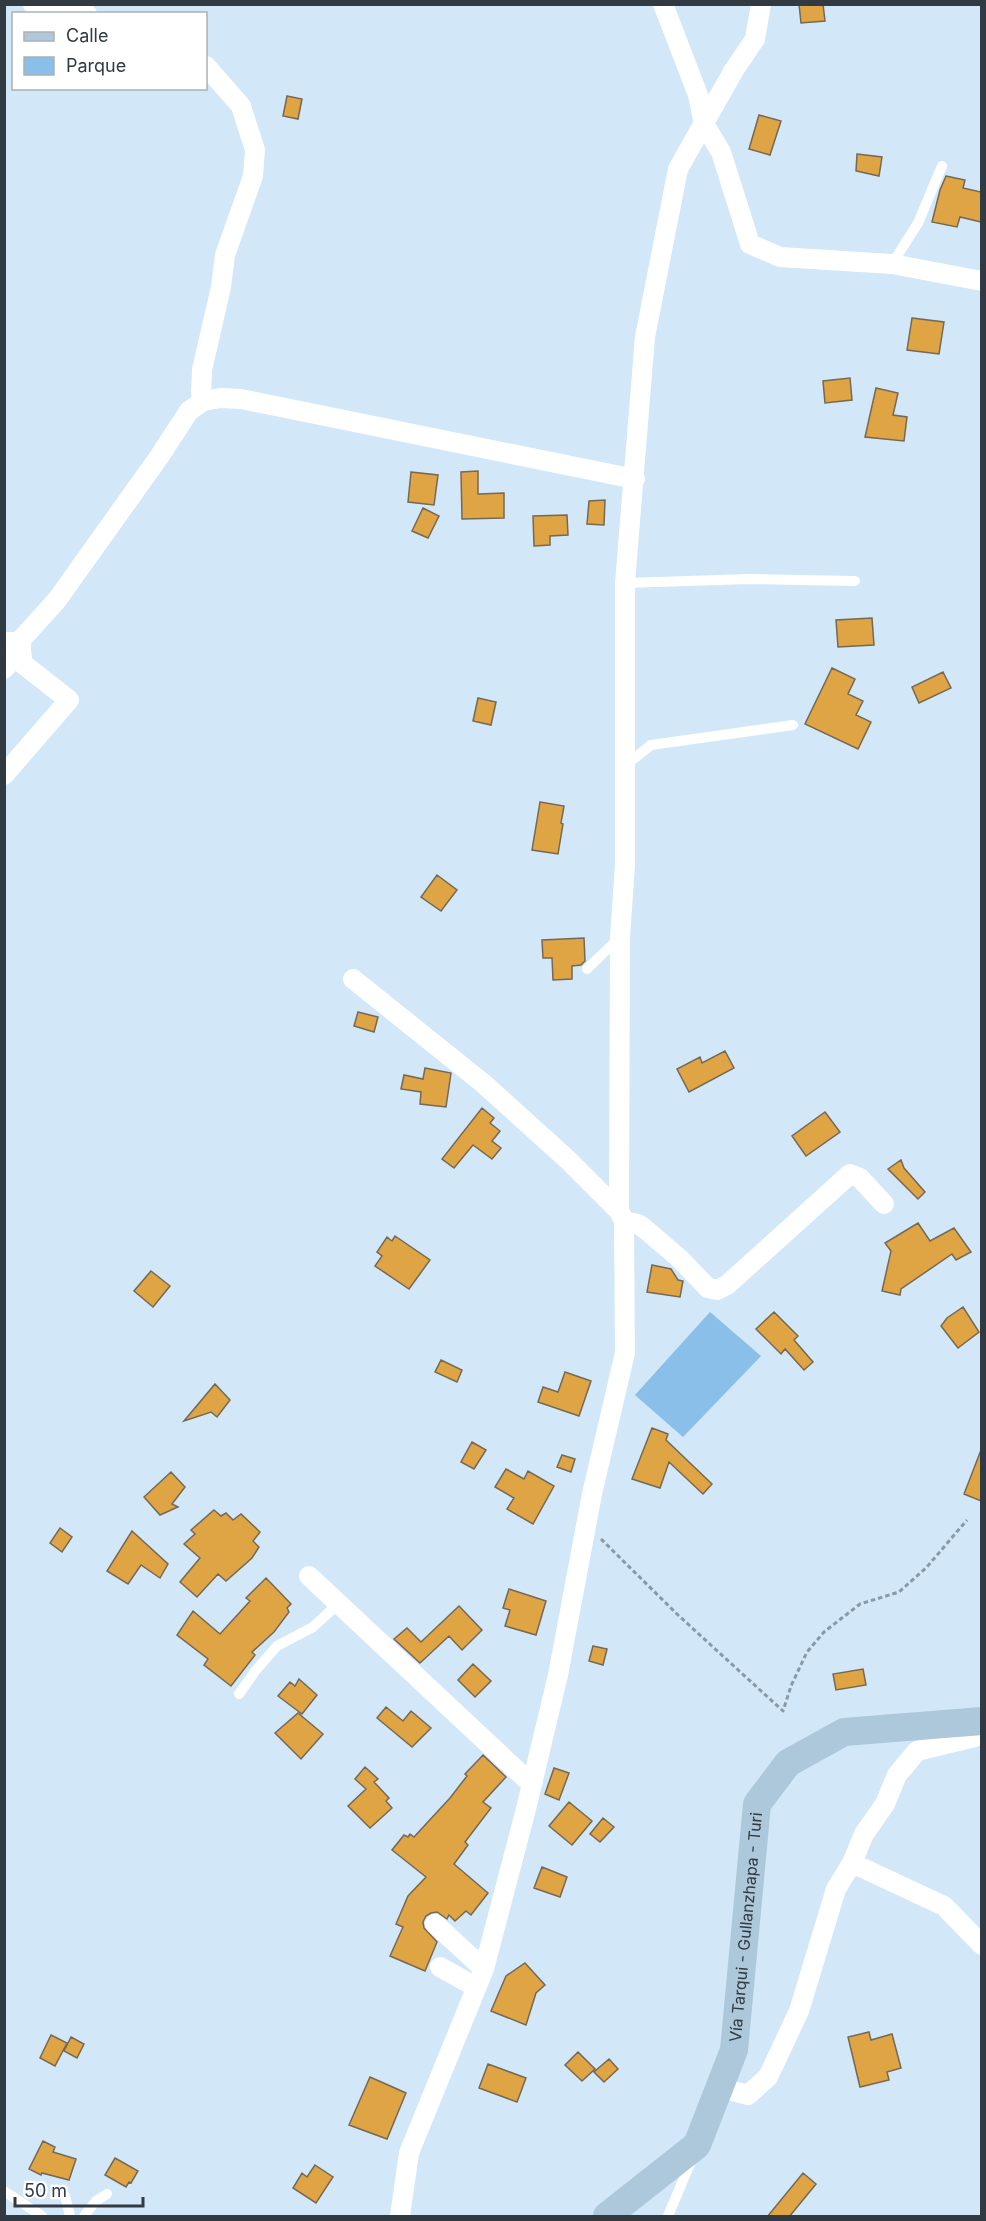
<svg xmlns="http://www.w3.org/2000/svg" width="986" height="2221" font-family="Inter,sans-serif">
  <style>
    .green { fill: #89bfe8 }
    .building { fill: #dfa545; stroke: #756855; stroke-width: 1.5 }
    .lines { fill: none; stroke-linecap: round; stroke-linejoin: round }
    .path { stroke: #8999a5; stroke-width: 3; stroke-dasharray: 4.5 3; stroke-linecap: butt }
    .lane { stroke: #fff; stroke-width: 10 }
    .street { stroke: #fff; stroke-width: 20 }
    .secondary { stroke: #acc8da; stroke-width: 28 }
    .labels { text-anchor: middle; stroke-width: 6; stroke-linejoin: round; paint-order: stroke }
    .street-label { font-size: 16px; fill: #313a41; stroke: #fff }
  </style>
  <rect width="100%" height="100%" fill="#d2e7f8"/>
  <path class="green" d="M710,1312L761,1356L683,1437L635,1395Z"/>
  <path class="building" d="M799,4H823L825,21L801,23Z
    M287,96L302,99L298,119L283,116Z
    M759,115L781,121L770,155L749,149Z
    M857,154L882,157L879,176L856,171Z
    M946,176L965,180L963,188L981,192V222L960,217L957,227L932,222L940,190Z
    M912,318L944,322L939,354L907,350Z
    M850,378L852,400L825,403L823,381Z
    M876,388L898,393L893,415L907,417L904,441L865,437Z
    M478,471V494L504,493V518L462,519L461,472Z
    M411,472L438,475L434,505L408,502Z
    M605,500L604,525L587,524L589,501Z
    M423,508L439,516L428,538L412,531Z
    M567,515L568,535L550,536V545L534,546L533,516Z
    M872,618L874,645L838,647L836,620Z
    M832,668L855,679L848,694L863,701L856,715L871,722L858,749L805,724Z
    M943,672L951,688L919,703L912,687Z
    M478,698L496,702L491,725L473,721Z
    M540,802L564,806L561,823L563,824L558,854L532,850Z
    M437,875L457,890L441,911L421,897Z
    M584,938L585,961L581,965L572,966V979L553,980L552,958H543L542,940Z
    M358,1012L378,1017L374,1032L354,1026Z
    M725,1051L734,1068L689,1092L677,1069L700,1057L702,1063Z
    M425,1068L451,1073L446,1107L420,1104L421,1092L401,1089L404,1075L423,1079Z
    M482,1108L494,1118L490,1123L500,1131L492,1141L501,1148L492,1159L473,1145L454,1168L442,1159Z
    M825,1112L840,1132L806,1156L792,1136Z
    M901,1160L904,1168L925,1192L918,1199L888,1169Z
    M918,1223L930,1241L954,1228L971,1252L956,1260L952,1254L901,1289L900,1295L882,1291L891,1251L885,1243Z
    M395,1236L430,1260L409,1289L375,1266L382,1256L377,1252L387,1237L392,1241Z
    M652,1265L671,1269L678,1280L683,1281L680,1297L647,1292Z
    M151,1271L170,1286L153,1307L134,1291Z
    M963,1307L979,1332L958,1348L941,1326L947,1318Z
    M774,1312L798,1336L794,1340L813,1362L804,1370L785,1349L781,1354L756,1329Z
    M441,1360L462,1370L457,1382L435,1372Z
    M565,1372L591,1381L579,1416L538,1402L543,1387L558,1392Z
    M215,1384L230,1400L217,1417L211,1412L184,1421Z
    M652,1428L668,1434L666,1440L712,1484L703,1494L669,1462L660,1488L632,1479Z
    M472,1442L486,1450L474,1469L461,1462Z
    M981,1450V1501L964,1494Z
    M562,1455L575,1459L571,1472L557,1467Z
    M506,1469L524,1479L528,1471L554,1486L533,1524L507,1509L514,1498L495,1487Z
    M171,1472L185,1487L172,1504L178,1507L160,1515L144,1497Z
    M214,1510L221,1516L226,1513L233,1520L241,1514L260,1532L253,1541L259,1547L252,1558L226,1581L218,1574L197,1597L180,1582L200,1558L184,1544L195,1534L191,1530Z
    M60,1528L72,1537L62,1552L50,1543Z
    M132,1531L168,1564L160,1578L141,1565L128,1584L107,1571Z
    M266,1578L291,1604L287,1608L289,1612L274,1632L252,1652L255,1655L231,1686L204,1665L208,1659L177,1635L193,1611L220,1634L250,1601L246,1598Z
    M509,1589L546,1601L536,1635L505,1626L510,1610L503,1608Z
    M459,1606L482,1630L462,1650L449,1636L420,1663L394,1639L407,1628L421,1642Z
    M593,1646L607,1649L603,1665L589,1661Z
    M473,1664L491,1681L475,1697L458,1680Z
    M863,1669L866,1685L836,1690L833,1674Z
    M299,1679L317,1695L302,1714L278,1696L290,1682L295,1686Z
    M386,1707L403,1721L411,1711L431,1728L412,1747L377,1718Z
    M298,1713L323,1734L301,1759L275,1733Z
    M483,1755L506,1777L483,1802L491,1808L465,1842L468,1845L454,1864L488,1893L471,1915L466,1911L455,1921L449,1915L447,1919L437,1912L431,1913L426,1916L423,1922L424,1928L437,1942L425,1971L390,1956L403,1927L396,1924L408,1896L426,1877L392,1850L404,1835L408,1837L410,1834L414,1837L450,1798L467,1776L465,1774Z
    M365,1767L378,1779L374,1782L389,1798L386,1801L392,1808L370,1828L348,1806L366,1789L355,1779Z
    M554,1768L569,1773L559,1800L545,1794Z
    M569,1802L592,1821L572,1845L549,1826Z
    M603,1818L614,1827L600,1842L590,1834Z
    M542,1867L567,1877L560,1897L534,1888Z
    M525,1963L545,1985L536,1993L526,2025L491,2011L506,1976Z
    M869,2032L871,2040L892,2034L901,2068L887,2072L889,2080L860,2087L848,2037Z
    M51,2035L67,2043L55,2066L40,2058Z
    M71,2037L84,2044L77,2058L64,2051Z
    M578,2052L595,2069L582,2081L565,2065Z
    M609,2059L618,2069L604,2082L594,2072Z
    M488,2064L526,2078L517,2102L479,2088Z
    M370,2077L406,2093L387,2139L349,2125Z
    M43,2141L55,2147L53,2152L76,2159L69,2180L42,2173L41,2175L29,2169Z
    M115,2158L138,2171L131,2183L129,2182L126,2187L105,2175Z
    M315,2165L333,2177L316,2203L293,2188L302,2173L307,2177Z
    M803,2173L816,2184L789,2217H767Z"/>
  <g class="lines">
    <path class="path" d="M601,1539L678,1615L783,1711L791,1686L807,1652L824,1632L860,1604L899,1592L926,1568L967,1520"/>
    <path class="lane" d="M892,264L918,223L942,166
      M625,583L750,579L855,581
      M626,765L651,745L793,725
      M587,969L620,937
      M239,1694L256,1670L277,1646L313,1627L339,1603
      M4,2191L42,2216
      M65,2196L70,2216
      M84,2216L96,2201L107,2194
      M668,2216L692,2159"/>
    <path class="street" d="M33,4L87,14
      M663,4L698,95L704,124L721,152L750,244L780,257L892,264L982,281
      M203,401L201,393L202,370L221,287L225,255L253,176L255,150L241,106L206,66
      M4,642H19L57,600L159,457L189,411L203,401L221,398L241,399L635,479
      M4,669L21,651V644
      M4,775L69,700L23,664L21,651
      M353,979L484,1084L568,1160L619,1211
      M624,1221L638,1224L645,1229L679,1258L708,1288L717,1290L727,1285L850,1174L860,1178L884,1204
      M309,1576L525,1778L533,1781
      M982,1729L975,1737L917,1751L897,1775L885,1804L864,1834L852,1863L944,1906L982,1945
      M435,1924L484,1969
      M440,1967L476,1987
      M718,2087L748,2095L768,2077L799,2011L836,1889L852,1863
      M400,2216L409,2153L484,1969L526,1809L558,1675L592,1494L625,1353L624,1221L619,1211L620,937L625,865V583L645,337L678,169L734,70L755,39L761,4"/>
    <path class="secondary" id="s1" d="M607,2216L697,2145L734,2050L757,1804L788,1763L844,1732L982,1721"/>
  </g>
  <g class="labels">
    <g class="street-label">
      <text dy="6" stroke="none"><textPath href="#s1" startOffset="340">Vía Tarqui - Gullanzhapa - Turi</textPath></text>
    </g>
  </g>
  <rect width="986" height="2221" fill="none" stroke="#313a41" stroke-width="12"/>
  <rect x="12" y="12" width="195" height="78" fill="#ffffff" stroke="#adb0b3" stroke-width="1.5"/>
  <rect x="24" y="32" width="30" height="9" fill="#acc8da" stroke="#adb0b3" stroke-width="1.5"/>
  <text x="66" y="42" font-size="18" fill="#313a41">Calle</text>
  <rect x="24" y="57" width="30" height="18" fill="#89bfe8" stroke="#adb0b3" stroke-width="1.5"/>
  <text x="66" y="72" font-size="18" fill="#313a41">Parque</text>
  <path d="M15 2197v9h128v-9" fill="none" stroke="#313a41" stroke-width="3"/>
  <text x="24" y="2197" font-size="18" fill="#313a41" stroke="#ffffff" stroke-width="4.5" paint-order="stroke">50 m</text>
</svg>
